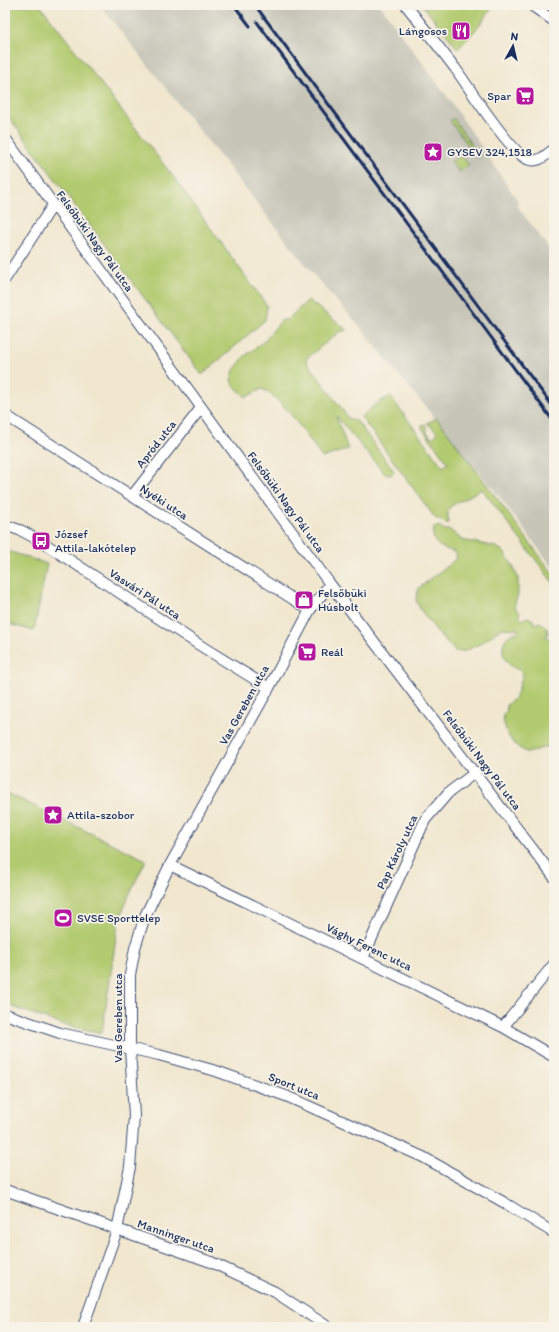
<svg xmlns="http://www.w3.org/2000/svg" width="559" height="1332" font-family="Itim,sans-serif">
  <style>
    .industrial { fill: #c6c5b8 }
    .green { fill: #b2ca6f; stroke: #667c66 }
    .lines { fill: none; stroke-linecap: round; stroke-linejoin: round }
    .minor-casing { stroke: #3b4b6f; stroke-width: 12 }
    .minor { stroke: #fff; stroke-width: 10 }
    .rail { stroke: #1b2f5e; stroke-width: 3 }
    .labels { text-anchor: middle; stroke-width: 3.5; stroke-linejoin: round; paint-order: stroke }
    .poi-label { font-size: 12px; fill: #1b2f5e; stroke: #f7f3e8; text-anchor: start }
    .street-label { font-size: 12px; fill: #1b2f5e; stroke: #f7f3e8 }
  </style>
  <rect width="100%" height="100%" fill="#f7f3e8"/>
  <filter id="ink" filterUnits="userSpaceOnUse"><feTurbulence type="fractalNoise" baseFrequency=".025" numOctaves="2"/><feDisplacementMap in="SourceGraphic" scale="8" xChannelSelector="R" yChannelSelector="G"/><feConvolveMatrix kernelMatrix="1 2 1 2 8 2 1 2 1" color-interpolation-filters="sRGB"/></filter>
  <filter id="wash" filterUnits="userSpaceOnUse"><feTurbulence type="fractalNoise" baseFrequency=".012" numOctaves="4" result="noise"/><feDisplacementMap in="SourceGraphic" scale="16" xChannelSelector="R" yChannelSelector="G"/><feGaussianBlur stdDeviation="0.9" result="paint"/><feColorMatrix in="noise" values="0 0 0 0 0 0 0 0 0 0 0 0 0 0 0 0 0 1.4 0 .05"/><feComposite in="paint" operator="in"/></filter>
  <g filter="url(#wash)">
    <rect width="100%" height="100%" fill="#f1e7cf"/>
    <path class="industrial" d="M100,5H380L451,102L518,201L517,206L554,255V569L502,500L360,327L318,280Z"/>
    <path class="green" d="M5,5H40L175,179L267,306L265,320L202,375L5,112Z
      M422,5H494L480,25L458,49Z
      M453,118L480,157L478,158L450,121Z
      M461,155L469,165L459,172L451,162Z
      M308,300L347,330L339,332L306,359L307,362L350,420H356L394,471L391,475L385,474L336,416L348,449L322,458C310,440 282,397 262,389L246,397L233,385L231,380L234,370L245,356L262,343L282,320H287Z
      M390,396L443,467L448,463L422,428V426L425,424L428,429L426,431L432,438L438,433L427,423L437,418L554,575V584L482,489L451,506L448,511V524L435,518L361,417L376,404Z
      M439,526L445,530H450L462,540L496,547L503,551L512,564L518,578V595L514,606L520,613L519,616L523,620L526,617L532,619L535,624L540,622L547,628L548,634L545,636L549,638H554V744L528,753C512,746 503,731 503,714L507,711L506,705L516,697L523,674L520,670C500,666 495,635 518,632V629L502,628L480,644L462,652L455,651L438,633L420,609L416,600L417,594L419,588L457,558L455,552C443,549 429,544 434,528Z
      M8,551L47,564L34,631L5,623V568Z
      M5,792L146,860L129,895L118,924L102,1033L60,1024L5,1004Z"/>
  </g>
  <g filter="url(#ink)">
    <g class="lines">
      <g class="minor-casing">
        <path id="minor" d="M406,5C422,26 439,47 455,68C468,86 510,152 527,159C538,164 546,155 554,149
          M531,5L554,21
          M5,138L330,584L554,877
          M5,279L53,205
          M5,415L310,610
          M132,496L201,408
          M5,525L22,531L39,540L201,646L269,688
          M170,865L503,1027L554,1057
          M363,958L425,820L448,793L476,772
          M5,1014L60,1033L159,1055L216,1071L286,1096L423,1157L505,1203L554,1233
          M503,1027L554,964
          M5,1190L211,1262L275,1292L328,1327
          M83,1327L117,1230L130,1167L134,1116L130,1048V975L135,948L145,916L170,865L269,688L310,610L330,584"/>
      </g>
      <use href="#minor" class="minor"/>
      <path class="rail" d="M234,5L250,26
        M255,5L554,408
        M257,22L554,422"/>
    </g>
  </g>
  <defs>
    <g id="restaurant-square" transform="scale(1)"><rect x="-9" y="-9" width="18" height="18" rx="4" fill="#b5179e" stroke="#f7f3e8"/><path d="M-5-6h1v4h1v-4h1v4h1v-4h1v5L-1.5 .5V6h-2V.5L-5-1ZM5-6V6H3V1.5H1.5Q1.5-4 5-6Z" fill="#fff"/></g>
    <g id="supermarket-square" transform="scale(1)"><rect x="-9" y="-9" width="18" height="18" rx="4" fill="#b5179e" stroke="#f7f3e8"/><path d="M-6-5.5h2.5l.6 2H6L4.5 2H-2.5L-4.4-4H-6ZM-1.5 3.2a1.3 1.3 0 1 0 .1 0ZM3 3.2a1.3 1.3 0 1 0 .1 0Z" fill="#fff"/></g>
    <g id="sight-square" transform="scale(1)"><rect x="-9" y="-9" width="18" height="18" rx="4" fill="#b5179e" stroke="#f7f3e8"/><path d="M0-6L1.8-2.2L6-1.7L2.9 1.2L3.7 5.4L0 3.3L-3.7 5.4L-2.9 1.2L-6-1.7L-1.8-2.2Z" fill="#fff"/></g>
    <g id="bus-square" transform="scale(1)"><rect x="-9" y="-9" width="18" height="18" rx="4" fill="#b5179e" stroke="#f7f3e8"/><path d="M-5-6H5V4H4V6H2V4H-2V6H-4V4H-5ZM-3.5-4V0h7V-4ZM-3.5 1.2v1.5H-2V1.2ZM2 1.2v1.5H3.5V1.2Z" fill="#fff"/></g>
    <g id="shop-square" transform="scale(1)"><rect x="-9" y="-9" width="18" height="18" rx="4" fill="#b5179e" stroke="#f7f3e8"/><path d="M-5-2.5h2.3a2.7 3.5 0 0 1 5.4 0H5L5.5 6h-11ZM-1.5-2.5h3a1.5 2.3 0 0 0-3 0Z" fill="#fff"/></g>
    <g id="stadium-square" transform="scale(1)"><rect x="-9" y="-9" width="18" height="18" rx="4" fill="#b5179e" stroke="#f7f3e8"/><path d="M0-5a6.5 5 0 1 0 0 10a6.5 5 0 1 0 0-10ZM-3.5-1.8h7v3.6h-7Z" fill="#fff"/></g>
  </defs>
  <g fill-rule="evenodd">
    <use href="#restaurant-square" x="461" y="31"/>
    <use href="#supermarket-square" x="525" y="96"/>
    <use href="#sight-square" x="433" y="152"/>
    <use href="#bus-square" x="41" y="541"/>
    <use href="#shop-square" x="304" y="600"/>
    <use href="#supermarket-square" x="307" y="652"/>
    <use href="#sight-square" x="53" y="815"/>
    <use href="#stadium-square" x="63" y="918"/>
  </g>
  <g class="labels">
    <g class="poi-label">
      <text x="447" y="35" text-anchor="end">Lángosos</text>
      <text x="511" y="100" text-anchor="end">Spar</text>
      <text x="447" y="156">GYSEV 324,1518</text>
      <text x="55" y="538">József<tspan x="55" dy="14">Attila-lakótelep</tspan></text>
      <text x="318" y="597">Felsőbüki<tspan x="318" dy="14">Húsbolt</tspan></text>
      <text x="321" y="656">Reál</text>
      <text x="67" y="819">Attila-szobor</text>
      <text x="77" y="922">SVSE Sporttelep</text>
    </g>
    <g class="street-label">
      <text transform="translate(95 241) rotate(54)" y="4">Felsőbüki Nagy Pál utca</text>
      <text transform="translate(156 444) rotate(-52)" y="4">Apród utca</text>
      <text transform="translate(164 502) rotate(33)" y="4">Nyéki utca</text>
      <text transform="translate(286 502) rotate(54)" y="4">Felsőbüki Nagy Pál utca</text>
      <text transform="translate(145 594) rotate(33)" y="4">Vasvári Pál utca</text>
      <text transform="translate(244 705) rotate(-61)" y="4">Vas Gereben utca</text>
      <text transform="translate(482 760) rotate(53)" y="4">Felsőbüki Nagy Pál utca</text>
      <text transform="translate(397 852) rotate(-65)" y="4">Pap Károly utca</text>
      <text transform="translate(369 947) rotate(26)" y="4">Vághy Ferenc utca</text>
      <text transform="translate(118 1018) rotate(-90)" y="4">Vas Gereben utca</text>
      <text transform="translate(294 1086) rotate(22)" y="4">Sport utca</text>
      <text transform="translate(176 1236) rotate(19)" y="4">Manninger utca</text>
    </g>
  </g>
  <rect width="559" height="1332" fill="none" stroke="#f7f3e8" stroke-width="20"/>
  <g transform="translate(513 46) rotate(8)" stroke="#f7f3e8" stroke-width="3" paint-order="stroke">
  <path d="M0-3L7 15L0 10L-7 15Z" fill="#1b2f5e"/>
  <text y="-6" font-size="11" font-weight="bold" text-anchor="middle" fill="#1b2f5e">N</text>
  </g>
</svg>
